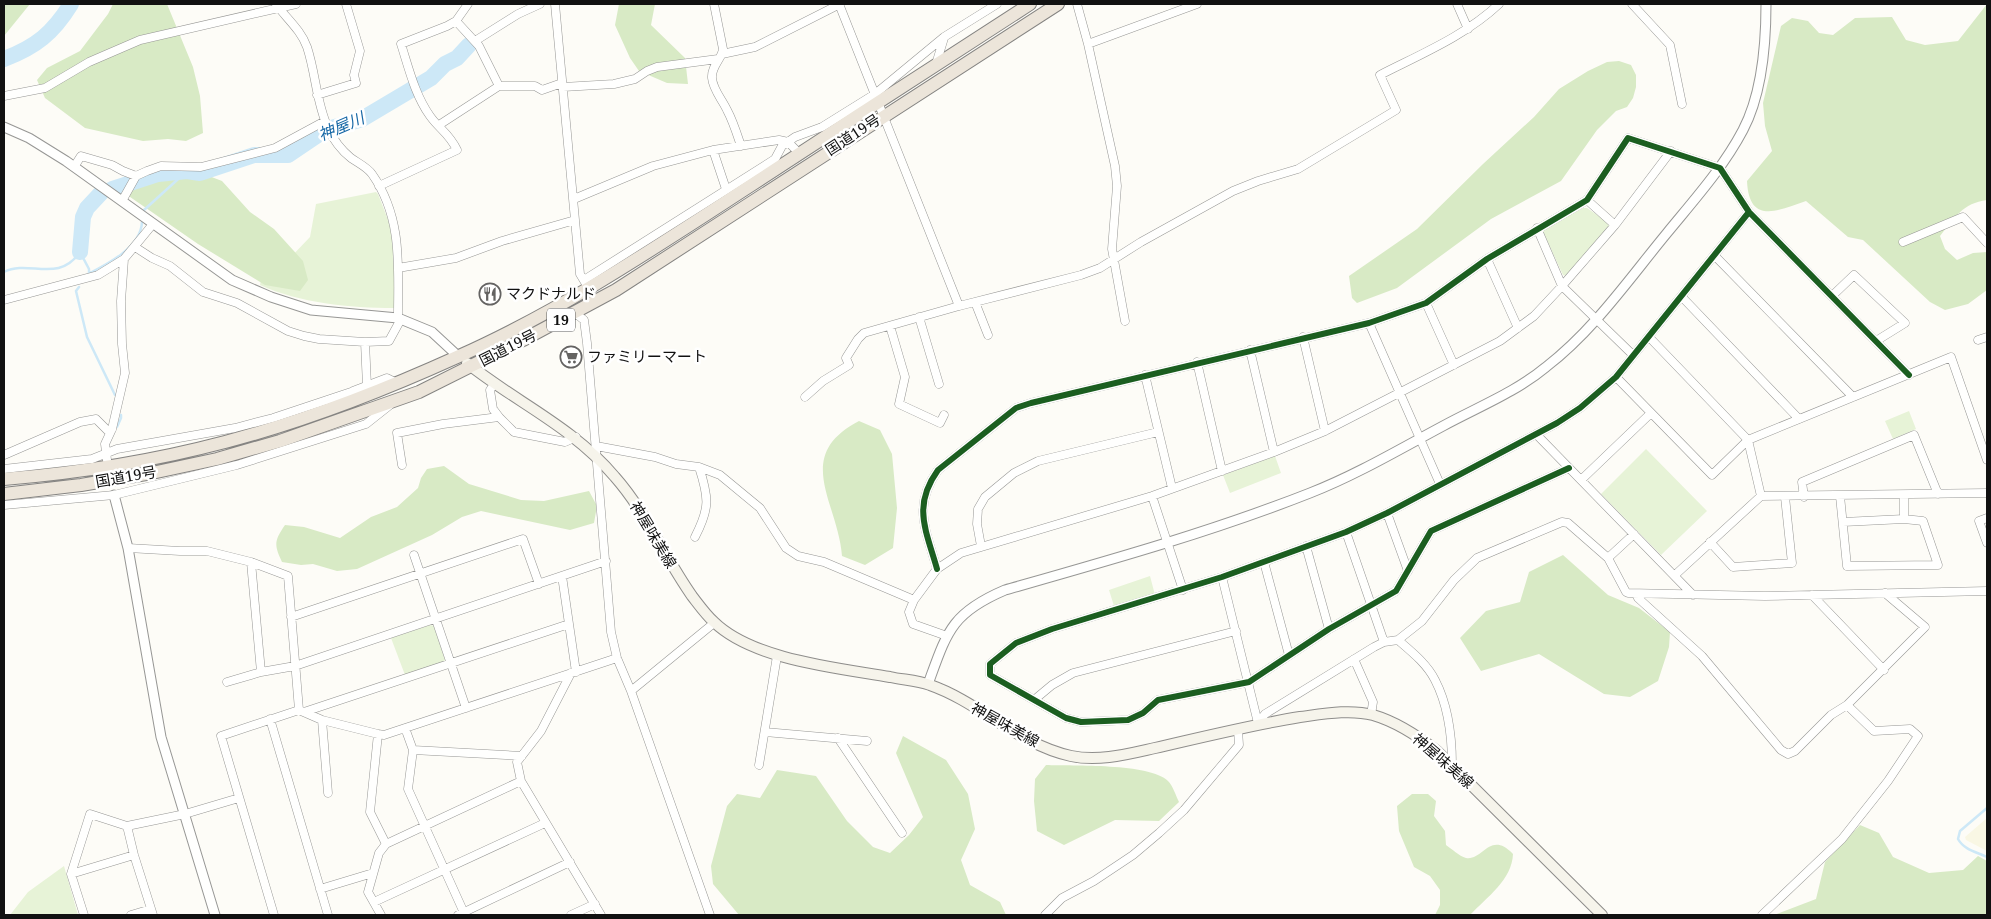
<svg xmlns="http://www.w3.org/2000/svg" width="1991" height="919" font-family="'Noto Serif','Noto Sans JP',serif">
  <style>
    .farmland { fill: #f9f7e4 }
    .green { fill: #e7f3d7 }
    .forest { fill: #d8eac5 }
    .lines { fill: none; stroke-linecap: round; stroke-linejoin: round }
    .stream { stroke: #cde8f7; stroke-width: 2.5 }
    .river { stroke: #cde8f7; stroke-width: 16 }
    .minor-casing { stroke: #979795; stroke-width: 9 }
    .tertiary-casing { stroke: #979795; stroke-width: 11 }
    .secondary-casing { stroke: #8e8d8b; stroke-width: 12 }
    .trunk-casing { stroke: #858482; stroke-width: 14 }
    .minor { stroke: #fffffe; stroke-width: 8 }
    .tertiary { stroke: #fffffe; stroke-width: 9 }
    .secondary { stroke: #f6f4eb; stroke-width: 10 }
    .trunk { stroke: #ece5da; stroke-width: 12 }
    .cycleway-casing { stroke: #fff; stroke-width: 9 }
    .cycleway { stroke: #1b5e20; stroke-width: 6 }
    .labels { text-anchor: middle; stroke-width: 5; stroke-linejoin: round; paint-order: stroke }
    .shield { fill: #fff; stroke: #585858; stroke-width: 1 }
    .shield-label { font-size: 14px; font-weight: bold; fill: #111 }
    .street-label { font-size: 15px; fill: #111; stroke: #fff }
    .poi-label { font-size: 15px; fill: #111; stroke: #fff; text-anchor: start }
    .water-label { font-size: 16px; font-style: italic; fill: #1768a6; stroke: #fff }
  </style>
  <rect width="100%" height="100%" fill="#fdfcf7"/>
  <path class="farmland" d="M1987,818V851L1966,840L1965,837Z"/>
  <path class="green" d="M376,192L378,194L392,230L396,254L394,308C349,308 300,303 260,285L262,276L289,259L310,237L316,204Z
    M1583,208H1587L1609,223L1610,227L1567,276L1563,275L1543,232L1545,228Z
    M1909,411L1916,429L1893,439L1885,421Z
    M1646,449L1707,511L1661,555L1601,494Z
    M1275,456L1281,473L1230,493L1223,475Z
    M1150,576L1155,595L1114,606L1109,590Z
    M430,625L434,626L445,660L443,663L405,675L391,638Z
    M64,866L78,915H10L28,892Z"/>
  <path class="forest" d="M4,4H30L4,36Z
    M113,4H167L193,67L200,96L203,133L186,141L168,139L143,141L85,128L45,98L37,80L47,68L80,51L108,14Z
    M619,4H655L651,25L685,58L688,84L667,83L639,71L630,58L615,25Z
    M1987,4V200C1963,203 1954,218 1940,236L1945,249L1957,260L1973,253L1987,252V290L1968,304L1945,310L1930,302L1863,240L1848,237L1806,201C1779,210 1749,226 1747,181L1772,151L1765,126L1763,103L1781,26L1792,18L1808,21L1819,33L1833,35L1855,18L1892,17L1906,40L1925,45L1958,41Z
    M1619,61L1631,65L1636,75V87L1633,98L1627,107L1616,111L1597,130L1561,181L1491,219L1397,288L1357,303L1352,298L1349,276L1417,229L1483,164L1534,117L1559,89L1588,71L1607,62Z
    M160,169L196,171L222,181L250,212L274,229L303,261L308,280L300,291L265,285L198,244L120,190L124,181Z
    M859,421L880,430L892,454L897,508L893,548L865,565L842,556C838,502 792,456 859,421Z
    M444,466L469,484L521,500L544,501L589,491L597,506L594,523L570,530L481,511L462,517L432,535L357,569L337,571L313,564L301,565L282,562C274,545 274,541 285,525L304,527L340,538L371,517L397,507L418,488L421,478L427,469Z
    M1563,555L1608,595L1639,608L1670,632L1669,647L1658,681L1630,697L1604,694L1539,654L1481,671L1460,638L1486,611L1520,602L1529,572Z
    M903,736L946,760L968,794L975,829L961,860L970,885L1000,902L1006,915H739L713,884L711,866L727,806L737,794L760,798L777,770L816,776L847,821L873,847L890,853L909,835L923,817L896,753Z
    M1046,765C1072,766 1150,763 1168,781C1173,786 1176,796 1179,802L1159,821L1115,820L1064,845L1037,831L1034,801L1035,779Z
    M1412,794H1428L1436,801L1434,816L1445,831L1446,845C1452,849 1459,856 1466,858C1483,861 1490,830 1513,854C1512,880 1487,897 1470,915H1435L1440,905V890L1430,876L1414,867L1399,831L1397,806Z
    M1860,825L1879,833L1893,857L1929,873L1963,870L1978,856L1987,861V915H1774L1816,899L1825,862Z"/>
  <g class="lines">
    <path class="stream" d="M144,210L187,171
      M4,272C29,259 58,284 80,252L89,269V274
      M88,274C108,264 141,247 142,222
      M79,287L76,291L87,337L115,395
      M117,427L121,418V415
      M1987,808L1960,831L1958,839C1964,850 1977,852 1987,857"/>
    <path class="river" d="M4,59C36,47 53,33 71,4
      M112,189L158,174L187,171L200,173L254,155H288L325,130L362,119L431,78L445,64L457,58L469,45
      M80,252L83,217L87,208L101,193"/>
    <g class="minor-casing">
      <path id="minor" d="M276,4C286,18 301,30 307,47C316,74 316,102 328,128C333,139 341,150 351,158C358,163 367,167 372,174C403,218 398,267 398,318
        M555,4L580,274L586,284
        M714,4L723,49C722,59 711,66 712,78C713,90 722,99 727,110C733,121 737,134 741,146
        M839,4L959,306
        M1077,4L1088,44L1115,166L1117,186L1112,249L1125,321
        M1457,4L1468,29
        M1632,4L1670,45L1682,104
        M456,21L479,46L499,86
        M475,41L518,14L540,4
        M1088,44L1197,4
        M722,54L755,47L840,4
        M936,64L944,38
        M563,87L614,84L635,79L647,71L657,67L718,59
        M317,95L356,83L354,75L360,51L346,4
        M4,96L45,88L89,62L140,40L296,4
        M439,125L499,86H535L542,90L562,83
        M713,150L726,189
        M74,167L81,156L112,165L123,171L136,176
        M379,186L457,150C449,133 440,130 430,116C415,95 409,69 401,44L447,26L456,21L468,4
        M574,199L653,166L713,150L779,140L788,142L799,153
        M1587,200L1615,225
        M122,201L136,176L147,171L161,166L201,167L275,148L325,121
        M1537,228L1562,286L1633,355
        M1903,242L1963,217L1987,243
        M135,247L152,258L170,266L203,292L237,303L288,331L304,336L319,339L365,342L389,341L401,319
        M1715,256L1853,397
        M1487,259L1518,328
        M398,268L456,258L502,241L575,220
        M584,280L775,159L782,146L795,137L822,127L875,94L944,37L997,4
        M1832,296L1854,275L1905,323L1876,341
        M1682,297L1799,419
        M4,300L98,275L124,259
        M975,302L988,335
        M1426,303L1454,365
        M575,313L584,320L587,343L611,632L617,658L631,691L710,915
        M919,317L939,384
        M1369,323L1440,484
        M890,326L905,377L899,404L940,423L944,415
        M1303,337L1325,431
        M1649,337L1748,440L1761,496L1675,575
        M1978,340L1987,337
        M365,342L367,386
        M1250,350L1274,452
        M1197,362L1222,471
        M1145,375L1172,488
        M1616,377L1712,475L1748,440L1951,357L1987,460
        M495,383L490,390L493,409L499,417L514,432L565,442L576,437
        M353,391L387,378L397,383
        M805,397L823,381L849,365L846,358L858,339L864,333L959,306L1081,275L1100,268L1141,242L1233,191L1258,181L1298,169L1396,110L1380,75C1421,54 1465,36 1499,4
        M1536,434L1693,595
        M596,446L655,457L676,464L699,467L720,475L760,508L786,548L798,556L824,562L914,600
        M4,455L80,422L96,419L107,430L112,429
        M107,460L105,444L112,429L125,373L122,344L121,301L124,259L153,224
        M402,465L397,433L443,424L499,417
        M1569,468L1431,531L1396,591L1329,629L1249,682L1158,700L1143,713L1128,720L1081,722L1066,718L990,675V664L1016,643L1052,629L1222,577L1346,532L1387,513L1557,423L1580,408L1616,377L1749,212
        M4,469L92,459L117,449L235,428L273,418L351,392L364,393
        M1581,480L1651,413
        M1152,496L1183,590
        M1761,496L1987,493
        M1840,496L1847,566L1938,565L1923,521L1904,519V495
        M1804,497L1802,482L1914,435L1938,494
        M4,505L114,495L237,465L366,424L390,405
        M1387,513L1408,571
        M1987,518L1979,521L1987,543
        M1843,522L1904,519
        M1346,532L1384,642
        M695,537C710,508 709,498 699,467
        M1710,542L1733,567L1792,563L1785,497
        M981,546L977,524L978,509L985,497L1014,473L1038,461L1158,432
        M1306,546L1329,629
        M128,548L180,551H207L251,562L288,576L299,710L322,720L378,734L384,735L617,658
        M414,555L466,708
        M1608,558L1634,534
        M251,562L261,672
        M1264,562L1289,655
        M937,569C926,530 912,506 938,470L1016,408L1031,403L1369,323L1426,303L1487,259L1587,200L1628,138L1720,168L1749,212L1909,375
        M562,576L576,672
        M1222,577L1258,723L1265,714L1374,647L1384,642L1398,640L1422,621L1454,580L1477,558L1562,522L1568,523L1608,558L1626,592L1628,593L1765,596L1987,591
        M1636,594L1638,598L1702,656L1781,750L1788,754L1795,751L1831,715L1847,705L1925,627L1885,593
        M1812,595L1884,670
        M291,617L523,539L539,584
        M947,636L913,624L909,612L914,600L937,569L961,553L1152,496L1274,452L1325,431L1500,341L1534,316L1562,286L1615,225L1671,151
        M1398,640C1412,652 1427,664 1435,680C1448,705 1452,738 1452,765
        M1354,659L1373,702L1371,715
        M571,673L541,731L517,762L521,781L601,915
        M227,682L261,672L295,666L606,561
        M631,691L714,623
        M1034,700L1052,685L1073,673L1236,631
        M304,712L569,624
        M270,719L328,915
        M322,720L328,793
        M405,728L413,750L408,789L465,915
        M765,732L867,741
        M378,734L370,812L386,844L379,853L368,892L381,915
        M838,738L902,833
        M413,750L522,756
        M759,765L777,656
        M127,826L134,855L153,915
        M386,844L521,781
        M71,874L90,814L127,826L185,814L239,798
        M320,889L373,873
        M374,902L545,823
        M84,915L71,874L134,855
        M131,915L151,909
        M274,915L221,736L299,710
        M458,915L570,862
        M571,915L595,904
        M1045,915L1062,898L1094,881L1133,855L1159,833L1184,810L1239,745L1238,730
        M1762,915L1842,839L1888,781L1918,736L1910,729L1874,731L1847,705"/>
    </g>
    <g class="tertiary-casing">
      <path id="tertiary" d="M4,127L29,138L66,161L232,280L271,297L311,310L398,318L432,332L459,357
        M114,495L128,548L161,737L215,915
        M928,684C947,632 951,613 1005,590C1107,561 1211,532 1310,493C1356,475 1400,449 1443,426C1478,407 1516,392 1546,367C1594,330 1629,279 1667,233C1694,200 1723,168 1743,130C1762,94 1766,44 1766,4"/>
    </g>
    <g class="secondary-casing">
      <path id="secondary" d="M467,363C517,403 572,426 615,477C646,512 665,558 692,596C699,605 706,615 714,622C753,660 838,668 890,677C903,680 917,680 930,685C979,702 1019,745 1071,756C1099,762 1128,754 1155,748C1203,737 1251,725 1300,717C1323,714 1350,709 1373,715C1397,722 1418,736 1437,751L1602,915"/>
    </g>
    <g class="trunk-casing">
      <path id="trunk" d="M4,479C78,473 153,461 225,442C305,421 382,391 457,357C561,311 656,247 750,186C843,125 937,64 1030,4
        M4,494L81,485L152,473L217,459L280,441L419,392L523,340L616,290L1058,4"/>
    </g>
    <use href="#minor" class="minor"/>
    <use href="#tertiary" class="tertiary"/>
    <use href="#secondary" class="secondary"/>
    <use href="#trunk" class="trunk"/>
    <g class="cycleway-casing">
      <path id="cycleway" d="M1569,468L1431,531L1396,591L1329,629L1249,682L1158,700L1143,713L1128,720L1081,722L1066,718L990,675V664L1016,643L1052,629L1222,577L1346,532L1387,513L1557,423L1580,408L1616,377L1749,212
        M937,569C926,530 912,506 938,470L1016,408L1031,403L1369,323L1426,303L1487,259L1587,200L1628,138L1720,168L1749,212L1909,375"/>
    </g>
    <use href="#cycleway" class="cycleway"/>
  </g>
  <defs>
    <g id="restaurant-ring" transform="scale(1.125)"><circle r="9.5" fill="#fff" stroke="#646362" stroke-width="1.5"/><path d="M-5-6h1v4h1v-4h1v4h1v-4h1v5L-1.5 .5V6h-2V.5L-5-1ZM5-6V6H3V1.5H1.5Q1.5-4 5-6Z" fill="#646362"/></g>
    <g id="supermarket-ring" transform="scale(1.125)"><circle r="9.5" fill="#fff" stroke="#646362" stroke-width="1.5"/><path d="M-6-5.5h2.5l.6 2H6L4.5 2H-2.5L-4.4-4H-6ZM-1.5 3.2a1.3 1.3 0 1 0 .1 0ZM3 3.2a1.3 1.3 0 1 0 .1 0Z" fill="#646362"/></g>
  </defs>
  <g fill-rule="evenodd">
    <use href="#restaurant-ring" x="490" y="294"/>
    <use href="#supermarket-ring" x="571" y="357"/>
  </g>
  <g class="labels">
    <rect class="shield" x="547" y="308.5" width="28" height="23" rx="4"/>
    <g class="shield-label">
      <text x="561" y="325">19</text>
    </g>
    <g class="street-label">
      <text transform="translate(853 135) rotate(-33)" y="5">国道19号</text>
      <text transform="translate(508 348) rotate(-27)" y="5">国道19号</text>
      <text transform="translate(126 477) rotate(-10)" y="5">国道19号</text>
      <text transform="translate(653 535) rotate(59)" y="5">神屋味美線</text>
      <text transform="translate(1005 725) rotate(29)" y="5">神屋味美線</text>
      <text transform="translate(1443 761) rotate(41)" y="5">神屋味美線</text>
    </g>
    <g class="poi-label">
      <text x="506" y="299">マクドナルド</text>
      <text x="587" y="362">ファミリーマート</text>
    </g>
    <g class="water-label">
      <text transform="translate(341 126) rotate(-23)" y="6">神屋川</text>
    </g>
  </g>
  <rect width="1991" height="919" fill="none" stroke="#111111" stroke-width="10"/>
</svg>
